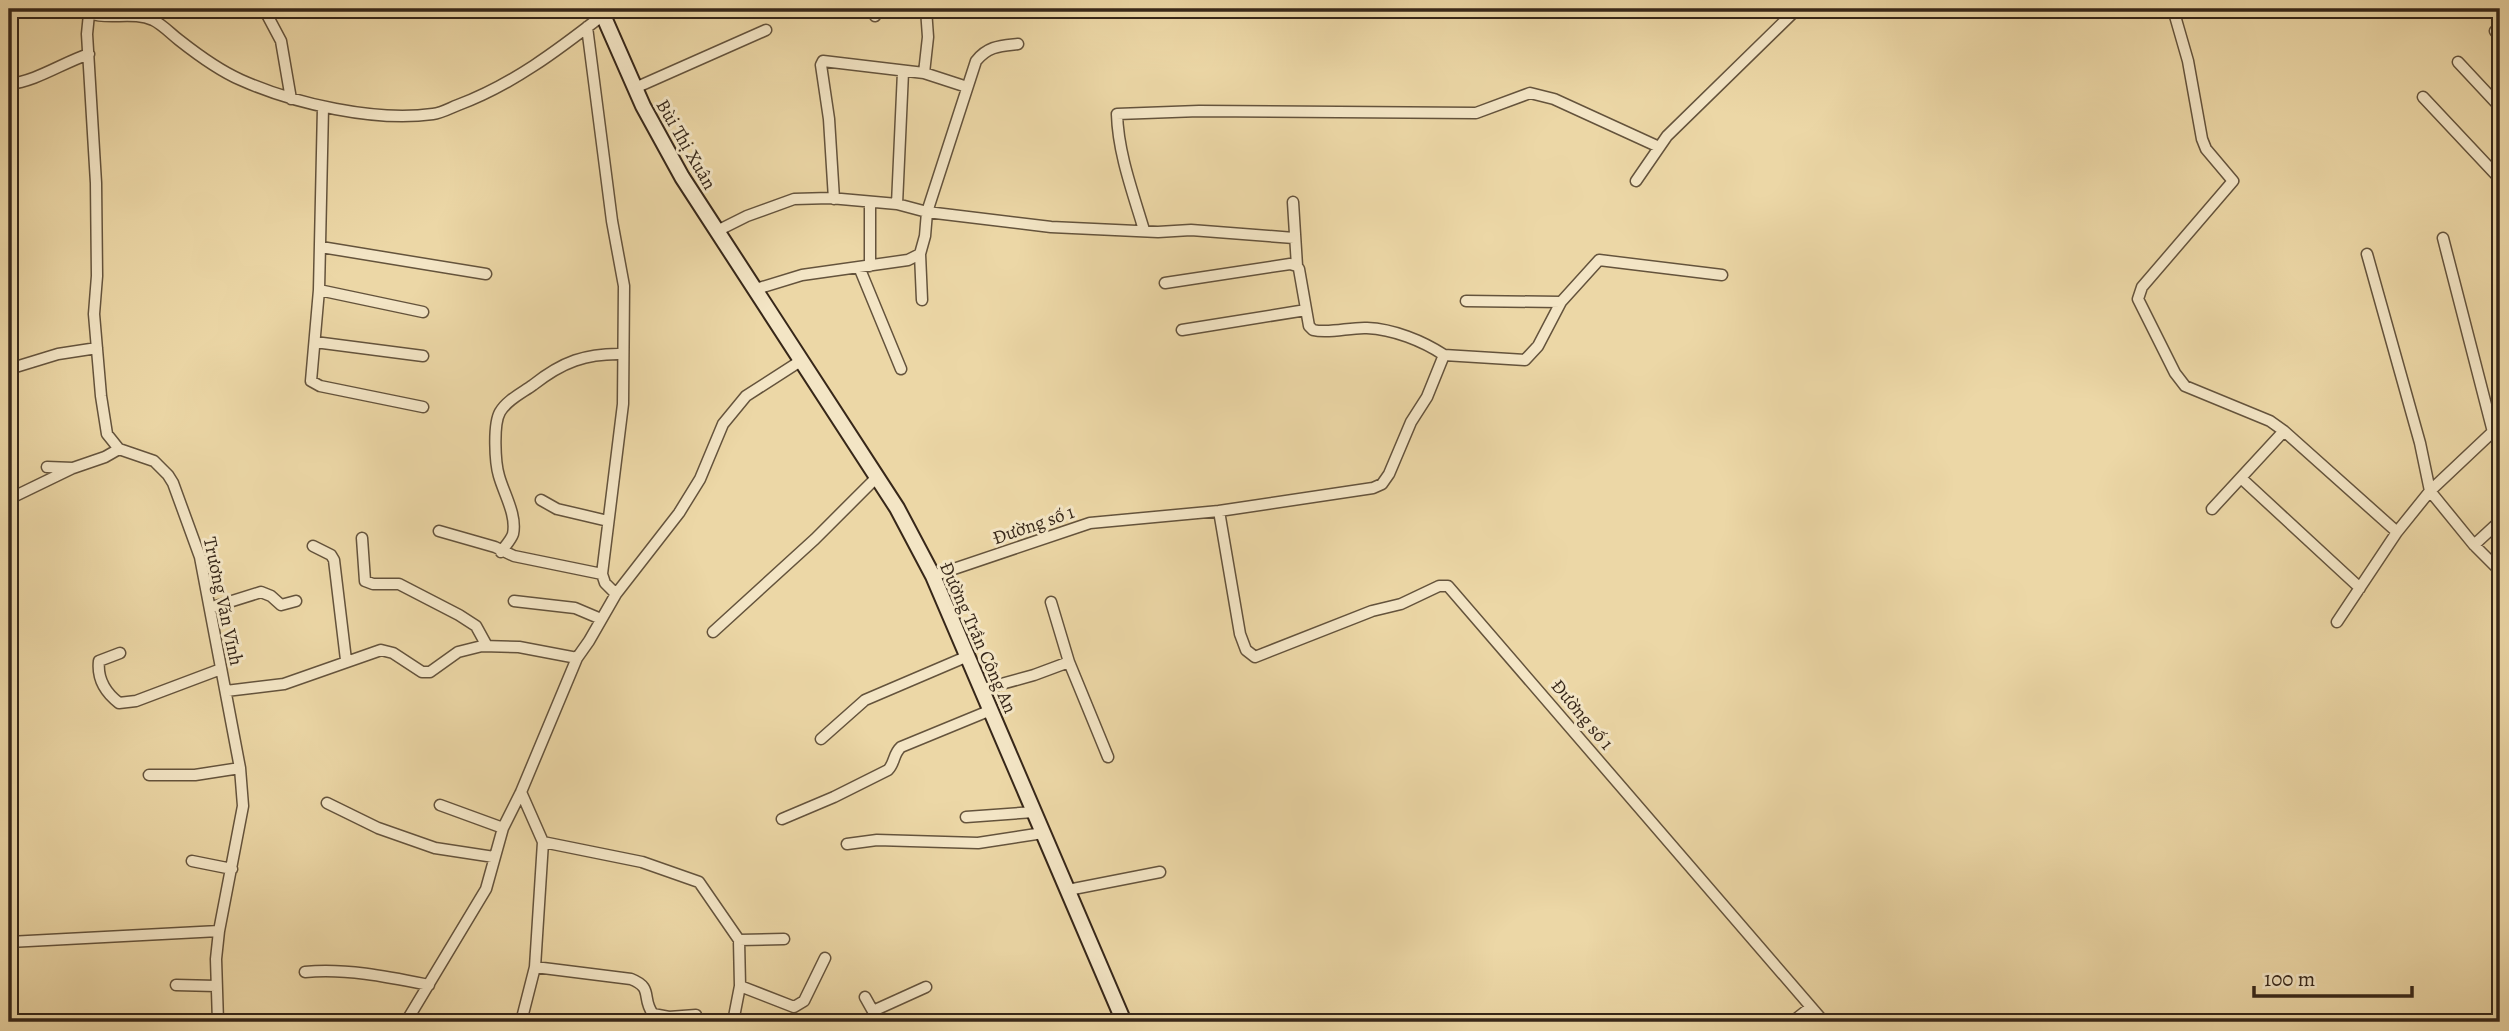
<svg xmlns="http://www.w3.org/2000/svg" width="2509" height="1031" font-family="Alegreya,serif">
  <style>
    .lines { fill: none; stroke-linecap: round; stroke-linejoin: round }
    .street-casing { stroke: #64533c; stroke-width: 13 }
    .secondary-casing { stroke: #372719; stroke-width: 18 }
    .street { stroke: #f3e5c5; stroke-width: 10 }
    .secondary { stroke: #f3e5c5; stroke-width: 14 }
    .labels { text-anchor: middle; stroke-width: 6; stroke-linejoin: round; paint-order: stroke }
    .street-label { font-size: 19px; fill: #372719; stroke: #f3e5c5 }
  </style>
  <rect width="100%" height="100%" fill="#ecd7a6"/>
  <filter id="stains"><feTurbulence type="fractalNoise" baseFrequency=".00286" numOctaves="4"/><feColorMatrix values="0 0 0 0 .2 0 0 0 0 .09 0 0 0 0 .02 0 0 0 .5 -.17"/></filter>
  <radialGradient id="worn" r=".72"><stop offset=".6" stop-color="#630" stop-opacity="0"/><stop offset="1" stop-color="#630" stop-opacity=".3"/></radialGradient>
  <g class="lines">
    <g class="street-casing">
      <path id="street" d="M81,9C101,23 131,10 153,20C163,25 170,33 179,40C198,55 218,70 241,80C295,104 375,122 433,114C442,113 450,108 458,105C512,85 558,50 603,15
        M264,9L281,41L291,99
        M874,9L875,16
        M2173,9L2188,61L2202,139L2206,149L2233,181L2142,287L2138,299L2175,373L2185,386L2270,421L2284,431L2397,532
        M89,14L87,34L96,183L97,276L94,314L101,396L107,434L119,449L154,461L168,475L173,483L200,557L240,768L243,806L219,931L216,959L218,1022
        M587,27L612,221L624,286L623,404L602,574L605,583L616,594
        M2495,31L2500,37
        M2458,62L2500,107
        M924,73L928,37L926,9
        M9,84C37,81 62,63 89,54
        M635,88L766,30
        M2423,97L2500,179
        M323,107L319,290L311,381L320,386L423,407
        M1636,181L1667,136L1797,9
        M834,199L829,119L821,65L823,61L924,73L967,87
        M1293,202L1297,266
        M897,204L903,72
        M1144,230C1133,193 1118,153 1117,114L1199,111L1476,113L1530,93L1554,99L1659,147
        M717,231L747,216L794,199L830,198L897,204L927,212L1051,227L1158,232L1191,230L1294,238
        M2443,238L2493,432
        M321,247L486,274
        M920,254L922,300
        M2367,254L2420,443L2430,491L2474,545L2500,571
        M870,266V202
        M859,267L901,369
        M1165,283L1290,264L1297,266L1299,269L1309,326L1313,330C1330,334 1350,327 1367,328C1393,329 1423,341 1444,355
        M756,289L802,275L908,260L920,254L925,236L927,212L976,61C988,46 1000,46 1018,44
        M319,290L423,312
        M1466,301L1561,302
        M1182,330L1306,310
        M315,342L423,356
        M9,369L58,354L97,348
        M47,467L73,468
        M2241,478L2360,588
        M9,499L73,468L105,457L119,449
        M541,500L557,509L608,521
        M2212,509L2284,431
        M1219,511L1373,488L1382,484L1389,474L1411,422L1427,397L1444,355L1525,360L1538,346L1561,302L1599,260L1722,275
        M439,531L495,547L514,556L602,574
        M362,538L365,581L373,584H399L459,615L476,626L487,646
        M2474,545L2500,521
        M313,546L331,555L334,560L346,660
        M501,552C505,546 511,540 513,534C517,515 504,494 499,476C495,463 493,424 500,412C507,400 522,393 533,385C562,362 586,353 623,354
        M933,576L1090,523L1219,511L1240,634L1246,650L1255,657L1372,611L1401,604L1439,586H1448L1824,1022
        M514,601L575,608L601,619
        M1051,602L1069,662
        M210,608L261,592L271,596L281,605L296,601
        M2337,622L2397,532L2430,491L2500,425
        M713,632L815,539L877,477
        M120,653L99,661C97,679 106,693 119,703L136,701L221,669
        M983,689L1034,675L1069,662L1108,757
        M226,691L284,684L381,650L393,653L422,672H430L458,652L482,646L519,647L577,658
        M821,739L865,700L968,656
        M149,775H195L240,768
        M521,792L543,842L535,967L521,1022
        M327,803L378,828L435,848L494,857
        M440,805L503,828
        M966,817L1034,812
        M782,819L834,797L888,770C895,763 893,754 901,747L991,710
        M543,842L642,862L699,882L739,940L740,986L733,1022
        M847,844L877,840L978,843L1043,833
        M192,861L232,869
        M1068,890L1160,872
        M739,940L784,939
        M9,942L219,931
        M535,967L631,979C654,988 641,998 653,1014L669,1017L696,1015
        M305,972C346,968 389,977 429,985
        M176,985L216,986
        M740,986L794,1007L804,1001L825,958
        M865,997L879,1022
        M873,1011L926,987
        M406,1022L486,889L503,828L521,792L577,658L589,641L616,594L679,513L700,479L723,424L746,396L802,360
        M1792,1022L1811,1007"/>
    </g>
    <g class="secondary-casing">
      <path id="secondary" d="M602,9L603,15L643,106L682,177L897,508L933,576L1124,1022"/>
    </g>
    <use href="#street" class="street"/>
    <use href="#secondary" class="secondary"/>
  </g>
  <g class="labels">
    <g class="street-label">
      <text transform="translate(687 144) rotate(60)" y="7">Bùi Thị Xuân</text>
      <text transform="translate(1033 524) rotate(-19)" y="7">Đường số 1</text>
      <text transform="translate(224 601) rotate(78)" y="7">Trương Văn Vĩnh</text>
      <text transform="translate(979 637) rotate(66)" y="7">Đường Trần Công An</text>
      <text transform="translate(1583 714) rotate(50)" y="7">Đường số 1</text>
    </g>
  </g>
  <rect width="2509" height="1031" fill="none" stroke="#ecd7a6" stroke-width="35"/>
  <rect x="10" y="10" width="2488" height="1010" fill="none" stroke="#372719" stroke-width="3.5"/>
  <rect x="18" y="18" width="2474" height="996" fill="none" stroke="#372719" stroke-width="2"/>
  <path d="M2254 986v10h158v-10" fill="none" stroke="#372719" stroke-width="3.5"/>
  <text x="2264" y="986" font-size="21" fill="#372719" stroke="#f3e5c5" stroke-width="5" paint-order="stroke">100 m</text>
  <rect width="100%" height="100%" filter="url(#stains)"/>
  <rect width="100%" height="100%" fill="url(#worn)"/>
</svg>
